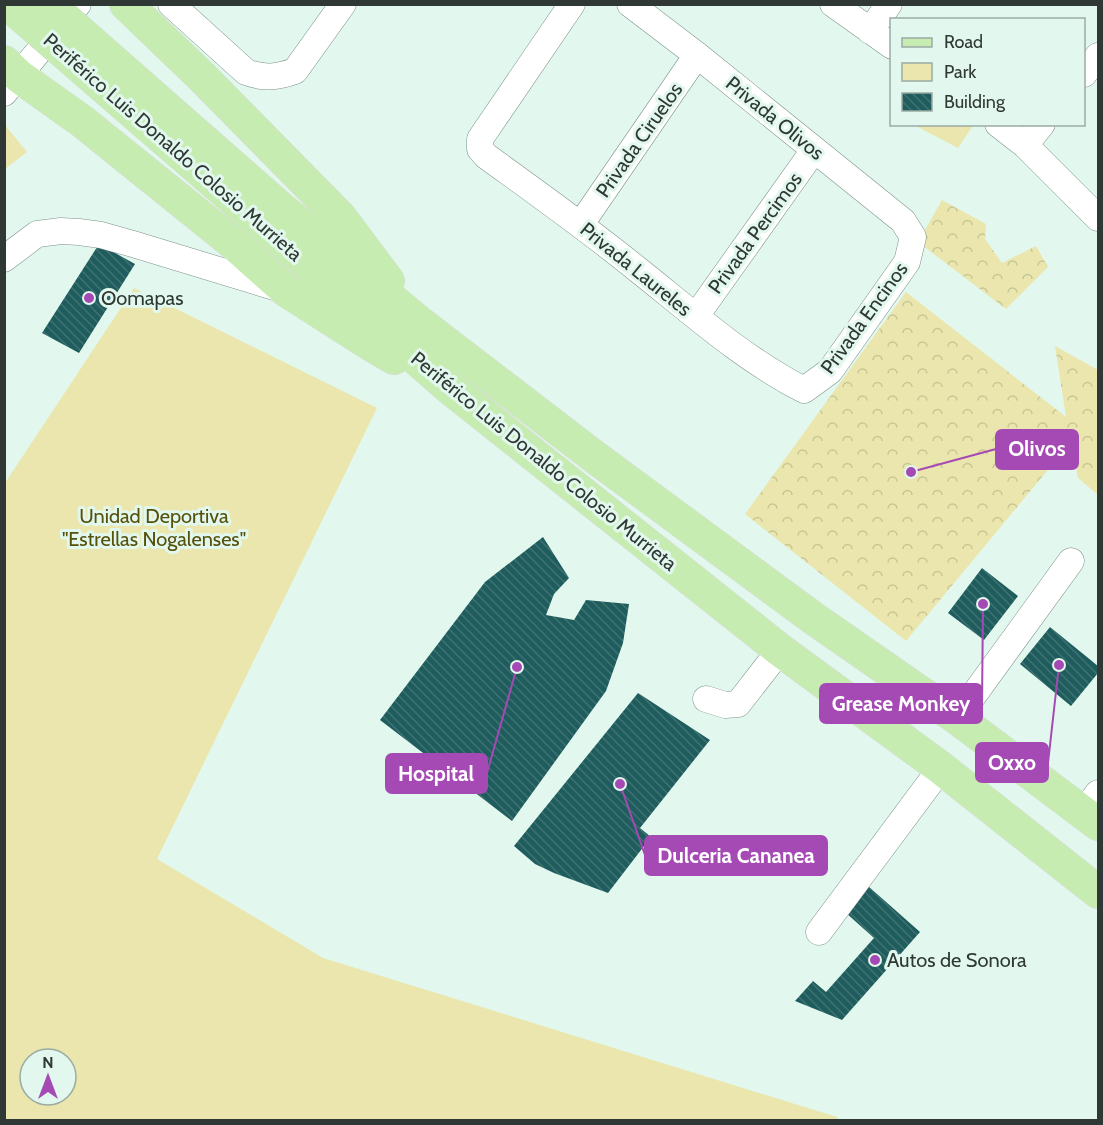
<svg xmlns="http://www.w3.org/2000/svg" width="1103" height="1125" font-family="Cabin,sans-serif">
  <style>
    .green { fill: #eae6ad; fill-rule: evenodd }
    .forest { fill: url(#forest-crowns) }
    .building { fill: url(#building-back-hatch) }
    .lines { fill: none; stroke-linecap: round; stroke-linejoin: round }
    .minor-casing { stroke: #7c9188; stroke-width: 27 }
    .major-casing { stroke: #dadbda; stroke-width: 34 }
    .minor { stroke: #fff; stroke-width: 26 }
    .major { stroke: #c7ecb2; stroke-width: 33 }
    .major-bridge-casing { stroke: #dadbda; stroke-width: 34; stroke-linecap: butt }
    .major-bridge { stroke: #c7ecb2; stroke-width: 33 }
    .poi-dot { fill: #a54ab5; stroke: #e2f8ee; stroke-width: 2 }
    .labels { text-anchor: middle; stroke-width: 6; stroke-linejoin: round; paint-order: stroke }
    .street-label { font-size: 20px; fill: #2f3834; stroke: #e2f8ee }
    .poi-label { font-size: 20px; fill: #2f3834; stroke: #e2f8ee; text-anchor: start }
    .park-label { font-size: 20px; fill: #56500a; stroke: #e2f8ee }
    .leader { fill: none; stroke: #a54ab5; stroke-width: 2 }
    .callout-dot { fill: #a54ab5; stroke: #e2f8ee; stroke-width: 2 }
    .callout { fill: #a54ab5; stroke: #a54ab5; stroke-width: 2 }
    .callout-label { font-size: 21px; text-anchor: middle; font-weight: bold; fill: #fff }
  </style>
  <defs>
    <pattern id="forest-crowns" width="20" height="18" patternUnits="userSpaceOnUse" patternTransform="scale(1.5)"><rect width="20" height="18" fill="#eae6ad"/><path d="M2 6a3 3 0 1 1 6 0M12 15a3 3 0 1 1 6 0" fill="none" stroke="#c9c695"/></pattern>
    <pattern id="building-back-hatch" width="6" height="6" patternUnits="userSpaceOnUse" patternTransform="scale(1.5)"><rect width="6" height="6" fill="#1f5c5d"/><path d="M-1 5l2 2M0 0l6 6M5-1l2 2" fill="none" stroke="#3f7171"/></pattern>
  </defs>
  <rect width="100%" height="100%" fill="#e2f8ee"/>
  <path class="green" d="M974,124L958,148L914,125V124Z
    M5,125L27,152L5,169H4Z
    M134,288L377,408L157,859L323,958L837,1117L838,1120H5V483ZM30,1059H66V1095H30Z"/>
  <path class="forest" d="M942,200L986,224L985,239L1002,263L1036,246L1048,267L1006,309L918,242Z
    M906,292L1066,417L1055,346L1098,370V495L1078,478L1071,442L906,641L745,514Z"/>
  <path class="building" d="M99,244L135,264L79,353L42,333Z
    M543,537L569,578L554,594L546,615L574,620L586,600L629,604L623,643L606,691L512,821L380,720L485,582Z
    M982,568L1018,596L984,640L948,613Z
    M1050,627L1098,666V673L1071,706L1020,664Z
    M638,693L710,740L640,828L651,837L608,893L554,873L535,864L514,846Z
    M868,886L920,932L842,1020L795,1001L813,981L826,992L874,938L845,912Z"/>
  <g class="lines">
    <g class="minor-casing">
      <path id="minor" d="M171,4L246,72C264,79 278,77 295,71L343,4
        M572,4L480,139V149L486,156C537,193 588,229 637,269C690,311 743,359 804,390L830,371L907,262L913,237L903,221L697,55L630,4
        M833,4L892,46
        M870,31L889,4
        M1084,74L1098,56
        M4,93L78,4
        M998,124L1025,145L1098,218
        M1025,145L1042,124
        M581,224L697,55
        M4,259L37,234L61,231L79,232L101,235L133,244L281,289
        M696,316L814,150
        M706,699L725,705L738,704L780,650
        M957,718L1071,561
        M1084,812L1098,793
        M819,932L941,768"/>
    </g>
    <g class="major-casing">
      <path id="major" d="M126,4L201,76L340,217L388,281
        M4,62L20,77L83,122L232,242L287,291L370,344L394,358
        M278,206L420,323L592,455L813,618L957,718L1098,824
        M262,224L451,389L780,650L941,768L1098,892"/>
    </g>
    <use href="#minor" class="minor"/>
    <use href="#major" class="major"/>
    <g class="major-bridge-casing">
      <path id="major-bridge" d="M8,4L262,224
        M48,4L278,206"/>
    </g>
    <use href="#major-bridge" class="major-bridge"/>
  </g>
  <g class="poi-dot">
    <circle cx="89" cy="298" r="6"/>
    <circle cx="875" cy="960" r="6"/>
  </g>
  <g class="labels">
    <g class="street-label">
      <text transform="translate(775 118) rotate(39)" y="7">Privada Olivos</text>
      <text transform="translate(639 140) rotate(-55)" y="7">Privada Ciruelos</text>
      <text transform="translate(173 147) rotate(41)" y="7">Periférico Luis Donaldo Colosio Murrieta</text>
      <text transform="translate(755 233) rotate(-54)" y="7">Privada Percimos</text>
      <text transform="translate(636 269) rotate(39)" y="7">Privada Laureles</text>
      <text transform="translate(864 318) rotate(-54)" y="7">Privada Encinos</text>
      <text transform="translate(544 461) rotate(39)" y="7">Periférico Luis Donaldo Colosio Murrieta</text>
    </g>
    <g class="poi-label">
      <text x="101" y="305">Oomapas</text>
      <text x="887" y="967">Autos de Sonora</text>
    </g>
    <g class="park-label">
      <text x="154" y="523">Unidad Deportiva<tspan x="154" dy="23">"Estrellas Nogalenses"</tspan></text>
    </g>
  </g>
  <path class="leader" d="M911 472L996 449M983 604L982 704M1059 665L1048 763M517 667L487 773M620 784L645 855"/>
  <g class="callout-dot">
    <circle cx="911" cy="472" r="6"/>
    <circle cx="983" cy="604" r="6"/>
    <circle cx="1059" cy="665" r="6"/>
    <circle cx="517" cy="667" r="6"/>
    <circle cx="620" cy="784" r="6"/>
  </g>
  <g class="callout">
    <rect x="996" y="430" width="82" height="39" rx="6"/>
    <rect x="820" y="684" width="162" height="39" rx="6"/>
    <rect x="976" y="743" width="72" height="39" rx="6"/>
    <rect x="386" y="754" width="101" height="39" rx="6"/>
    <rect x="645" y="836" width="182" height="39" rx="6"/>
  </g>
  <g class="callout-label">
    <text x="1037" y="456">Olivos</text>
    <text x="901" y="711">Grease Monkey</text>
    <text x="1012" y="770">Oxxo</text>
    <text x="436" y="781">Hospital</text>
    <text x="736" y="863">Dulceria Cananea</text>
  </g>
  <rect width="1103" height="1125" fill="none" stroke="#2f3834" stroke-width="12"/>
  <rect x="890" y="18" width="195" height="108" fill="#e2f8ee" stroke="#9aaba4" stroke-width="1.5"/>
  <rect x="902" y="38" width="30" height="9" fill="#c7ecb2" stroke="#9aaba4" stroke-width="1.5"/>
  <text x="944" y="48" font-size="18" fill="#2f3834">Road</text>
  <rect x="902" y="63" width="30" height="18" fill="#eae6ad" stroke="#9aaba4" stroke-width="1.5"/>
  <text x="944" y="78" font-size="18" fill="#2f3834">Park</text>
  <rect x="902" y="93" width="30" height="18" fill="url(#building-back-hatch)" stroke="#9aaba4" stroke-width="1.5"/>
  <text x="944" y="108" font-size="18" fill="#2f3834">Building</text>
  <g transform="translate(48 1077)"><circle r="28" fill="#e2f8ee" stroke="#9aaba4" stroke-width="1.5"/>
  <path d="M0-4.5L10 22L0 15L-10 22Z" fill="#a54ab5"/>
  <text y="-9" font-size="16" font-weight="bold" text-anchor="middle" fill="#2f3834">N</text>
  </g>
</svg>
